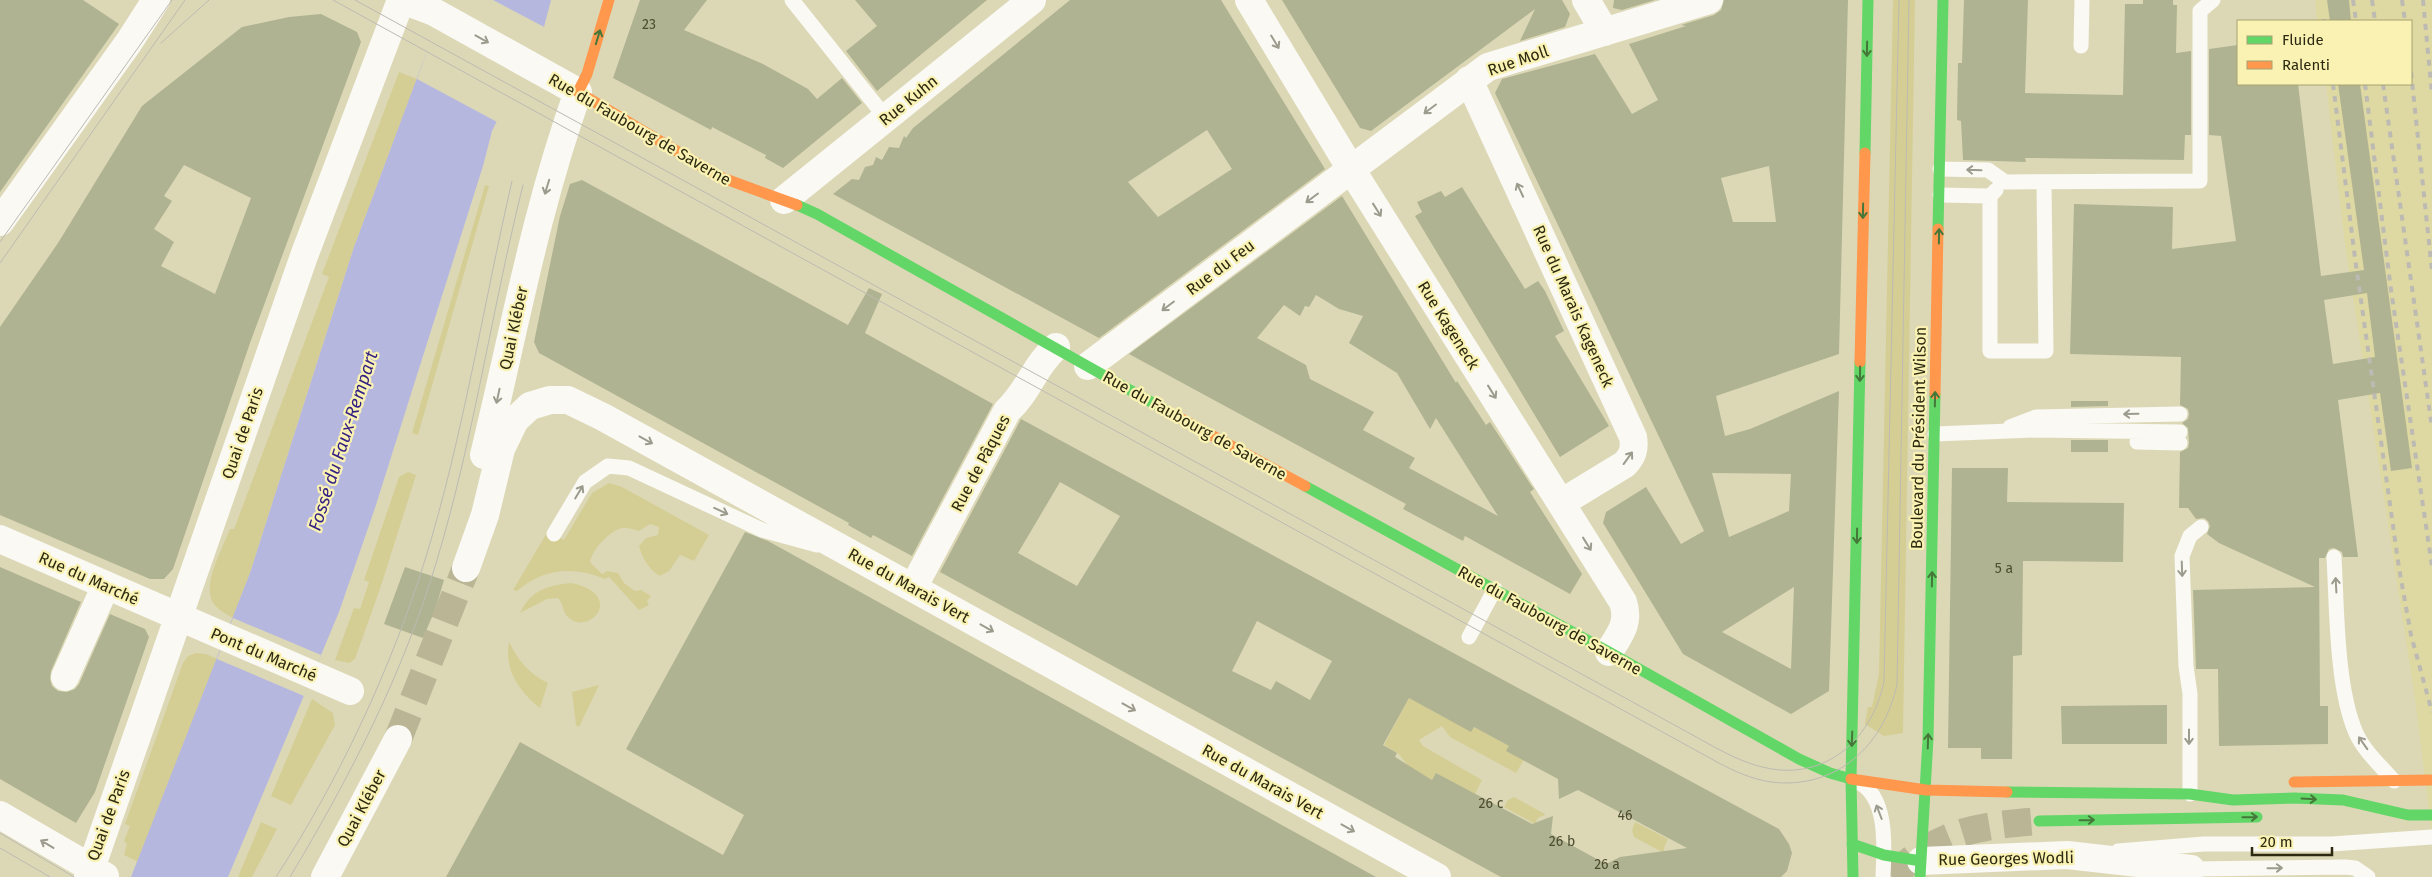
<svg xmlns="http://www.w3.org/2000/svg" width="2432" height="877" font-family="'Fira Sans',sans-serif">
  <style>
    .built { fill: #ded8a2 }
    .green { fill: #d5ce94 }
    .water { fill: #b6b7df }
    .pier { fill: #dcd8b6 }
    .building { fill: #afb391; fill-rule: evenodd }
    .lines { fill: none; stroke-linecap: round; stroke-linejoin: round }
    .street-tunnel { stroke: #b9b595; stroke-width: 28; stroke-dasharray: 28 14; stroke-linecap: butt }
    .secondary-tunnel { stroke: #b9b595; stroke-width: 28; stroke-dasharray: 28 14; stroke-linecap: butt }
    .lane { stroke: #faf9f4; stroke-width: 15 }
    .street { stroke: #faf9f4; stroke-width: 28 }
    .fast { stroke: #63d668; stroke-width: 11 }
    .slow { stroke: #ff974d; stroke-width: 11 }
    .tram { stroke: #bcbab2; stroke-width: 1 }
    .rail { stroke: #bcbab2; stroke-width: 4; stroke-dasharray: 6 6; stroke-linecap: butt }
    .oneway { stroke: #457738 }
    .oneway2 { stroke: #9d9b8d }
    .labels { text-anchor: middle; stroke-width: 4.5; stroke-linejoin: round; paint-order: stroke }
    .number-label { font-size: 14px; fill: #4d4c30 }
    .street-label { font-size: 16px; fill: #2c2910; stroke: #f9f2b3 }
    .water-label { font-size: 18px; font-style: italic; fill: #321f84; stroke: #f9f2b3 }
  </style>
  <rect width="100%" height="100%" fill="#dcd8b6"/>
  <path class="built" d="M2315,0H2432V835L2415,699L2345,245L2326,84H2411V21H2317Z"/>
  <path class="green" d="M1893,0H1915L1903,733L1884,736L1865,724L1868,707H1872L1879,674Z
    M399,72L417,79L354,247L250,573L233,618C226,614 216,609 212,601C203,583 223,547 230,529H234L329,277L322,274Z
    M485,185L489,186L418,435L412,433Z
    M408,472L416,475L381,586L355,659L349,663L335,660L354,608L360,609L369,582L364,580L399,477Z
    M609,483L622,487L709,535L694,561L680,555L669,571L660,576C649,570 642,558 639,546L646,538L658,535L659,527L650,524L639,531C633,530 628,527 623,528C610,530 592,550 590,562L602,574L607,571L618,573L624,583L635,591L641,590L651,596L647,601L649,605L639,610L609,577L605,579C573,566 544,568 517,591L513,590L548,531L564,540L592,493Z
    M571,583C626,594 590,636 569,618C562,613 564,604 558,598L547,599L520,613C530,591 548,585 571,583Z
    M509,642C518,660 529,674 548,683L540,708C519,691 504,670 509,642Z
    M196,653L206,654L217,659L138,862L124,855L127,844L124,841L130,826L125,824L183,663L188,656Z
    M599,685L579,727L576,725L572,692Z
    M1411,694L1427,708L1471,731L1474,727L1509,746L1507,751L1524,760L1516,773L1450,737L1442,726L1419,740L1423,746L1482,780L1475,794L1436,773L1432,780L1408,766L1399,754L1384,745Z
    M312,699L333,713L335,725L291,805L271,796Z
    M1514,797L1545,814V815L1538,818L1535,824L1504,807L1508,800Z
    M261,822L277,829L252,877H238Z
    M1635,822L1668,839L1664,848V853L1634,837L1632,830Z"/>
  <path class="water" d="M446,0H551L544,27L492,131L483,166L375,508L339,612L228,877H131L250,573L354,247Z"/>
  <path class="pier" d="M445,0H493L546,28L499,123L417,79Z
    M233,618L321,655L304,696L217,659Z"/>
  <path class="building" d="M0,0H83L119,24L0,192Z
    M640,0H707L684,30L763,64L808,89L817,99L842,78L862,103L783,168L765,158L766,155L712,127L711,130L613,78Z
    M855,0H987L877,91L846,51L877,26Z
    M1070,0H1221L1325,169L1099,338L833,194L852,179L859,180L865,167L873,165L876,157L882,160L889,147L899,148L904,136L906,138L913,128ZM1207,130L1232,169L1158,217L1128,182Z
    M1282,0H1562L1570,14L1565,27L1520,41L1535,9L1371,131L1360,128Z
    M1614,0H1655L1622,10L1613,8Z
    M1724,0H1848L1839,354L1716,396L1725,436L1750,429L1839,391L1829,691L1791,714L1683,654L1603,523L1606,512L1646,487L1681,544L1704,531L1495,93L1502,79L1595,54L1632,114L1658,100L1629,44L1686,26L1681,25L1714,15L1721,10ZM1769,166L1776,222H1733L1721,178ZM1712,473L1791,474L1789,511L1729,537ZM1794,587L1791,669L1722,632Z
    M1964,0H2028L2025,93L2123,95L2125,4H2143V0H2173V5H2177L2176,53L2191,51V135H2185L2184,160L2025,158L2026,162L1963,160L1961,121L1957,120L1958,63H1962Z
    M2327,0H2349L2351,21H2330Z
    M321,14L357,32L361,42L250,343L173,569L164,579H150L0,515V327L58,243L142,106L242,27L289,17ZM184,165L251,198L215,294L161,266L174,242L154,229L172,201L164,196Z
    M2238,45V84H2298L2321,276L2364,270L2338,84H2360L2412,468L2391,471L2380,393L2338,400L2358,557H2343L2342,552L2334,548L2329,549L2325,558H2319L2320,706H2328V744L2219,746L2218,669H2196L2193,590L2315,587L2219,543L2207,534L2210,526L2208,521L2204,518L2196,519L2188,508H2179L2180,452L2188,448L2189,443L2188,428L2182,423L2188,419L2189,414L2188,409L2180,405L2181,357L2070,354L2074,204L2173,207L2172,249L2236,241L2221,136L2209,135V49ZM2367,293L2375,357L2333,364L2324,300Z
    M582,180L848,325L869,288L882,294L865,333L993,404L912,556L873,535L871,538L848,525L849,523L539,353L534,342L560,216L570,184Z
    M1462,187L1525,289L1538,281L1545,291L1564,331L1555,336L1609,426L1560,457L1415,216L1422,212L1417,202L1441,191L1445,197Z
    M1342,196L1456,383L1457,381L1486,425L1490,422L1531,485L1534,489L1530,492L1582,574L1570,594L1465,536L1463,541L1403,509L1406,504L1129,354ZM1316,295L1339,309L1363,316L1349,343L1397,373L1430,429L1436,418L1498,516L1409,468L1415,458L1363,430L1374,412L1310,379L1306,365L1257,338L1284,305L1300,316L1305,306L1309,307Z
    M2071,401H2108V406L2071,407Z
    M1021,419L1779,829L1789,844L1792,853L1787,871L1781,877H1501L940,572ZM1060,482L1120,516L1077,586L1018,553ZM1257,621L1332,661L1310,700L1276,681L1271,690L1232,671ZM1409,698L1471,732L1474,727L1509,746L1506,751L1558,779L1559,799L1578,790L1687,848L1620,857L1606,864L1551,834L1553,816L1532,824L1436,773L1432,780L1395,757L1397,753L1383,745Z
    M2071,440H2108V452H2071Z
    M1952,468H2008L2007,502L2124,503L2123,562L2023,561L2022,655L2013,656L2012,759H1981V748H1948Z
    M745,532L768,541L1376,877H446L520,742L723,855L744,815L626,749Z
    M0,567L81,602L51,671L50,679L52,686L58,691L67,692L75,689L79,684L110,614L145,629L149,637L95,792L76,823L0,779Z
    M405,567L444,580L435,610L423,638L384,624Z
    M2167,705V744H2062L2061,706Z"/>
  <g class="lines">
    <path class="street-tunnel" d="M398,739L466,568"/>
    <path class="secondary-tunnel" d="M1892,877C1938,831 1977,826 2039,821"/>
    <path class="lane" d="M792,0L886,118
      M2081,46L2082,0
      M1940,169L1988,170L2005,182L2200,181V11L2213,0
      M1940,195L1990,196L1996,190
      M1990,196V351H2046L2044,182
      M2010,427L2036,417L2180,414
      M1935,434L2037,430L2180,432
      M2137,442L2180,443
      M554,534L585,482L608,466L629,468L762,530L817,545
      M2334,557C2337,608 2336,687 2356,733C2364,751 2381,766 2394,781
      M1469,637L1495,589
      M1858,782C1889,797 1884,850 1883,877
      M2190,794V694L2186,666L2182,556L2190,536L2201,527
      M2118,851L2204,844H2332L2432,837
      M2191,869L2345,867L2355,868L2368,877"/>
    <path class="street" d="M402,0L434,12L578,92C535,212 514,332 484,455
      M1249,0L1351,169L1623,602C1630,623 1620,634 1609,652
      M1586,0L1605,32
      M1469,80L1633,437C1635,449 1633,455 1625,464L1561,503
      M784,200L1032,0
      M0,222L129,42L156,0
      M1088,366L1488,67L1709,0
      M0,539L350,691
      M466,568L485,515L501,449L515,420L530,406L550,400H568L603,417L1437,877
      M913,588L1007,411C1029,391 1034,366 1056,347
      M65,677L106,585
      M0,815L105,876
      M1921,861L2067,855L2191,869
      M88,877L304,256L401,0
      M325,877L398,739"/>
    <path class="fast" d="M1865,153L1868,0
      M797,205L817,214L1169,412
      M1938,229L1943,0
      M1305,486L1609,652L1799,759L1830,773L1851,779
      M2007,792L2190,794L2233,800L2294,798L2343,800L2408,815H2432
      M2039,821L2257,817
      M1852,844L1884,855L1921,861
      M1853,877L1851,779L1860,362
      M1920,877L1928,739L1935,394"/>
    <path class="slow" d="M609,0L587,74L578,92L720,177L797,205
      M1860,362L1865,153
      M1935,394L1938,229
      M1169,412L1305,486
      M1851,779L1926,790L2007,792
      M2294,782L2432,780"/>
    <path class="tram" d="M333,0L1717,762C1734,771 1751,779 1771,782C1836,790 1884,746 1897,684L1909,0
      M355,0L1718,749C1737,759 1757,768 1780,770C1835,774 1874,732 1884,681L1899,0
      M161,43L209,0
      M0,242L172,0
      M0,263L185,0
      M0,833L74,877
      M0,848L50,877
      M276,877C339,780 390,671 425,560C463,437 483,307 512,181
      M290,877C350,777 404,672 437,560C474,437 492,309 523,185"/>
    <path class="rail" d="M2353,0L2356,21
      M2372,0L2375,21
      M2402,0L2405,21
      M2423,0L2432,94
      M2324,19V21
      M2411,72L2432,271
      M2333,84L2355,258L2399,568L2411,635L2432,712
      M2365,84L2391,290L2432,566
      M2383,84L2432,428"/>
  </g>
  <defs><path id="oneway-shaft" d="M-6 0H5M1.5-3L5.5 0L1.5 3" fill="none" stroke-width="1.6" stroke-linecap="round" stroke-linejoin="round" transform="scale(1.25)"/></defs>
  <g class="oneway">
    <use href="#oneway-shaft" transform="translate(598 37) rotate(-73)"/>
    <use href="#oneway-shaft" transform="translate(1867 49) rotate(91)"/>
    <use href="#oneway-shaft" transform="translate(1863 211) rotate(91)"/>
    <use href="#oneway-shaft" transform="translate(1939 236) rotate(-89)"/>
    <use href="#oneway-shaft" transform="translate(1860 374) rotate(91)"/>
    <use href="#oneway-shaft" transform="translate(1935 399) rotate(-89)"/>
    <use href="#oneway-shaft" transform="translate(1857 536) rotate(91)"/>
    <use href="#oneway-shaft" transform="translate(1932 579) rotate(-89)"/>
    <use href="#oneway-shaft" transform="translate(1852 739) rotate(92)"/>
    <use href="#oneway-shaft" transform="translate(1928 741) rotate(-88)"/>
    <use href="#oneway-shaft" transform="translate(2309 799) rotate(3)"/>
    <use href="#oneway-shaft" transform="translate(2250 817) rotate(-1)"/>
    <use href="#oneway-shaft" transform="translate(2087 820) rotate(-1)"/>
  </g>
  <g class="oneway2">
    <use href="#oneway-shaft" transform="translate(482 39) rotate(29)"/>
    <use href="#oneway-shaft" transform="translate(1275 42) rotate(59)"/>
    <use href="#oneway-shaft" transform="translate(1430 109) rotate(143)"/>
    <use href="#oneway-shaft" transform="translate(1974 170) rotate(-178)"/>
    <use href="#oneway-shaft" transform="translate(547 187) rotate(107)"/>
    <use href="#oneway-shaft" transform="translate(1520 190) rotate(-115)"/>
    <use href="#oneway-shaft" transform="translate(1312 198) rotate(143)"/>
    <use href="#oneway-shaft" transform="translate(1377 210) rotate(58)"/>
    <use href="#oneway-shaft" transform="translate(1168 306) rotate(143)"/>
    <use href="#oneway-shaft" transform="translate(1492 392) rotate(58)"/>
    <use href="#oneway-shaft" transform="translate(498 396) rotate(102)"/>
    <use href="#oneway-shaft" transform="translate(2131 414) rotate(179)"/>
    <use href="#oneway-shaft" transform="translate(646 440) rotate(29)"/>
    <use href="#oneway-shaft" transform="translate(1628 458) rotate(-54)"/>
    <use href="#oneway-shaft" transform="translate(579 492) rotate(-59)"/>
    <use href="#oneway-shaft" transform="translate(721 511) rotate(25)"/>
    <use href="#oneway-shaft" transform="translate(1587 544) rotate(58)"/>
    <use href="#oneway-shaft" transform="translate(2182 569) rotate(88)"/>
    <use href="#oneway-shaft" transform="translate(2336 585) rotate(-93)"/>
    <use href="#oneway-shaft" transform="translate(987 628) rotate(29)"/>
    <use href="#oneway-shaft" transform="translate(1129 707) rotate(29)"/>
    <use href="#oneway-shaft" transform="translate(2189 737) rotate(90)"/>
    <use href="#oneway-shaft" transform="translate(2363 743) rotate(-125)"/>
    <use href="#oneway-shaft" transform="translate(1879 812) rotate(-111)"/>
    <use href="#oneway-shaft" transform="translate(1348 828) rotate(29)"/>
    <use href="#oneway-shaft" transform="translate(47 844) rotate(-149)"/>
    <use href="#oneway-shaft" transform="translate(2275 868) rotate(-1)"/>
  </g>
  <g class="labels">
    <g class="number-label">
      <text x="649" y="29">23</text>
      <text x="2004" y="573">5 a</text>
      <text x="1491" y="808">26 c</text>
      <text x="1625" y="820">46</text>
      <text x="1562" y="846">26 b</text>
      <text x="1607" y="869">26 a</text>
    </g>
    <g class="street-label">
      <text transform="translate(1518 60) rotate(-19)" y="6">Rue Moll</text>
      <text transform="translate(908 100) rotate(-39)" y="6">Rue Kuhn</text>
      <text transform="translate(640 129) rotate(30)" y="6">Rue du Faubourg de Saverne</text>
      <text transform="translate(1220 267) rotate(-37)" y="6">Rue du Feu</text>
      <text transform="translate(1574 306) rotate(66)" y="6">Rue du Marais Kageneck</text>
      <text transform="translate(1449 325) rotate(58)" y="6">Rue Kageneck</text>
      <text transform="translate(513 328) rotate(-78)" y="6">Quai Kléber</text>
      <text transform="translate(1195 425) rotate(29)" y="6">Rue du Faubourg de Saverne</text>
      <text transform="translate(242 433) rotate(-71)" y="6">Quai de Paris</text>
      <text transform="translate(1918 438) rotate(-89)" y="6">Boulevard du Président Wilson</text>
      <text transform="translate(980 463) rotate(-62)" y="6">Rue de Pâques</text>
      <text transform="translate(89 578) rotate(24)" y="6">Rue du Marché</text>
      <text transform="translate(909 585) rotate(29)" y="6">Rue du Marais Vert</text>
      <text transform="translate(1550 620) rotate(29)" y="6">Rue du Faubourg de Saverne</text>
      <text transform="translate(264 654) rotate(23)" y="6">Pont du Marché</text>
      <text transform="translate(1263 781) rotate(29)" y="6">Rue du Marais Vert</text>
      <text transform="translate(361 808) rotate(-62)" y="6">Quai Kléber</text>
      <text transform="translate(108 815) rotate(-70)" y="6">Quai de Paris</text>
      <text transform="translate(2006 858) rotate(-1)" y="6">Rue Georges Wodli</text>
    </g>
    <g class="water-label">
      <text transform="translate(343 441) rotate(-72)" y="6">Fossé du Faux-Rempart</text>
    </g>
  </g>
  <rect x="2237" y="20" width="175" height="65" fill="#f9f2b3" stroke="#a7a272"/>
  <rect x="2247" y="36" width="25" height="8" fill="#63d668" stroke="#a7a272"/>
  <text x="2282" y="45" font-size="15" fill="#2c2910">Fluide</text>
  <rect x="2247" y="61" width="25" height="8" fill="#ff974d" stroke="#a7a272"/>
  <text x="2282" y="70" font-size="15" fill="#2c2910">Ralenti</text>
  <path d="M2252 847v8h80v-8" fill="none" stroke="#2c2910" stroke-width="2.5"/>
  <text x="2260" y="847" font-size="15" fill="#2c2910" stroke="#f9f2b3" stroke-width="4" paint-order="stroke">20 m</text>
</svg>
